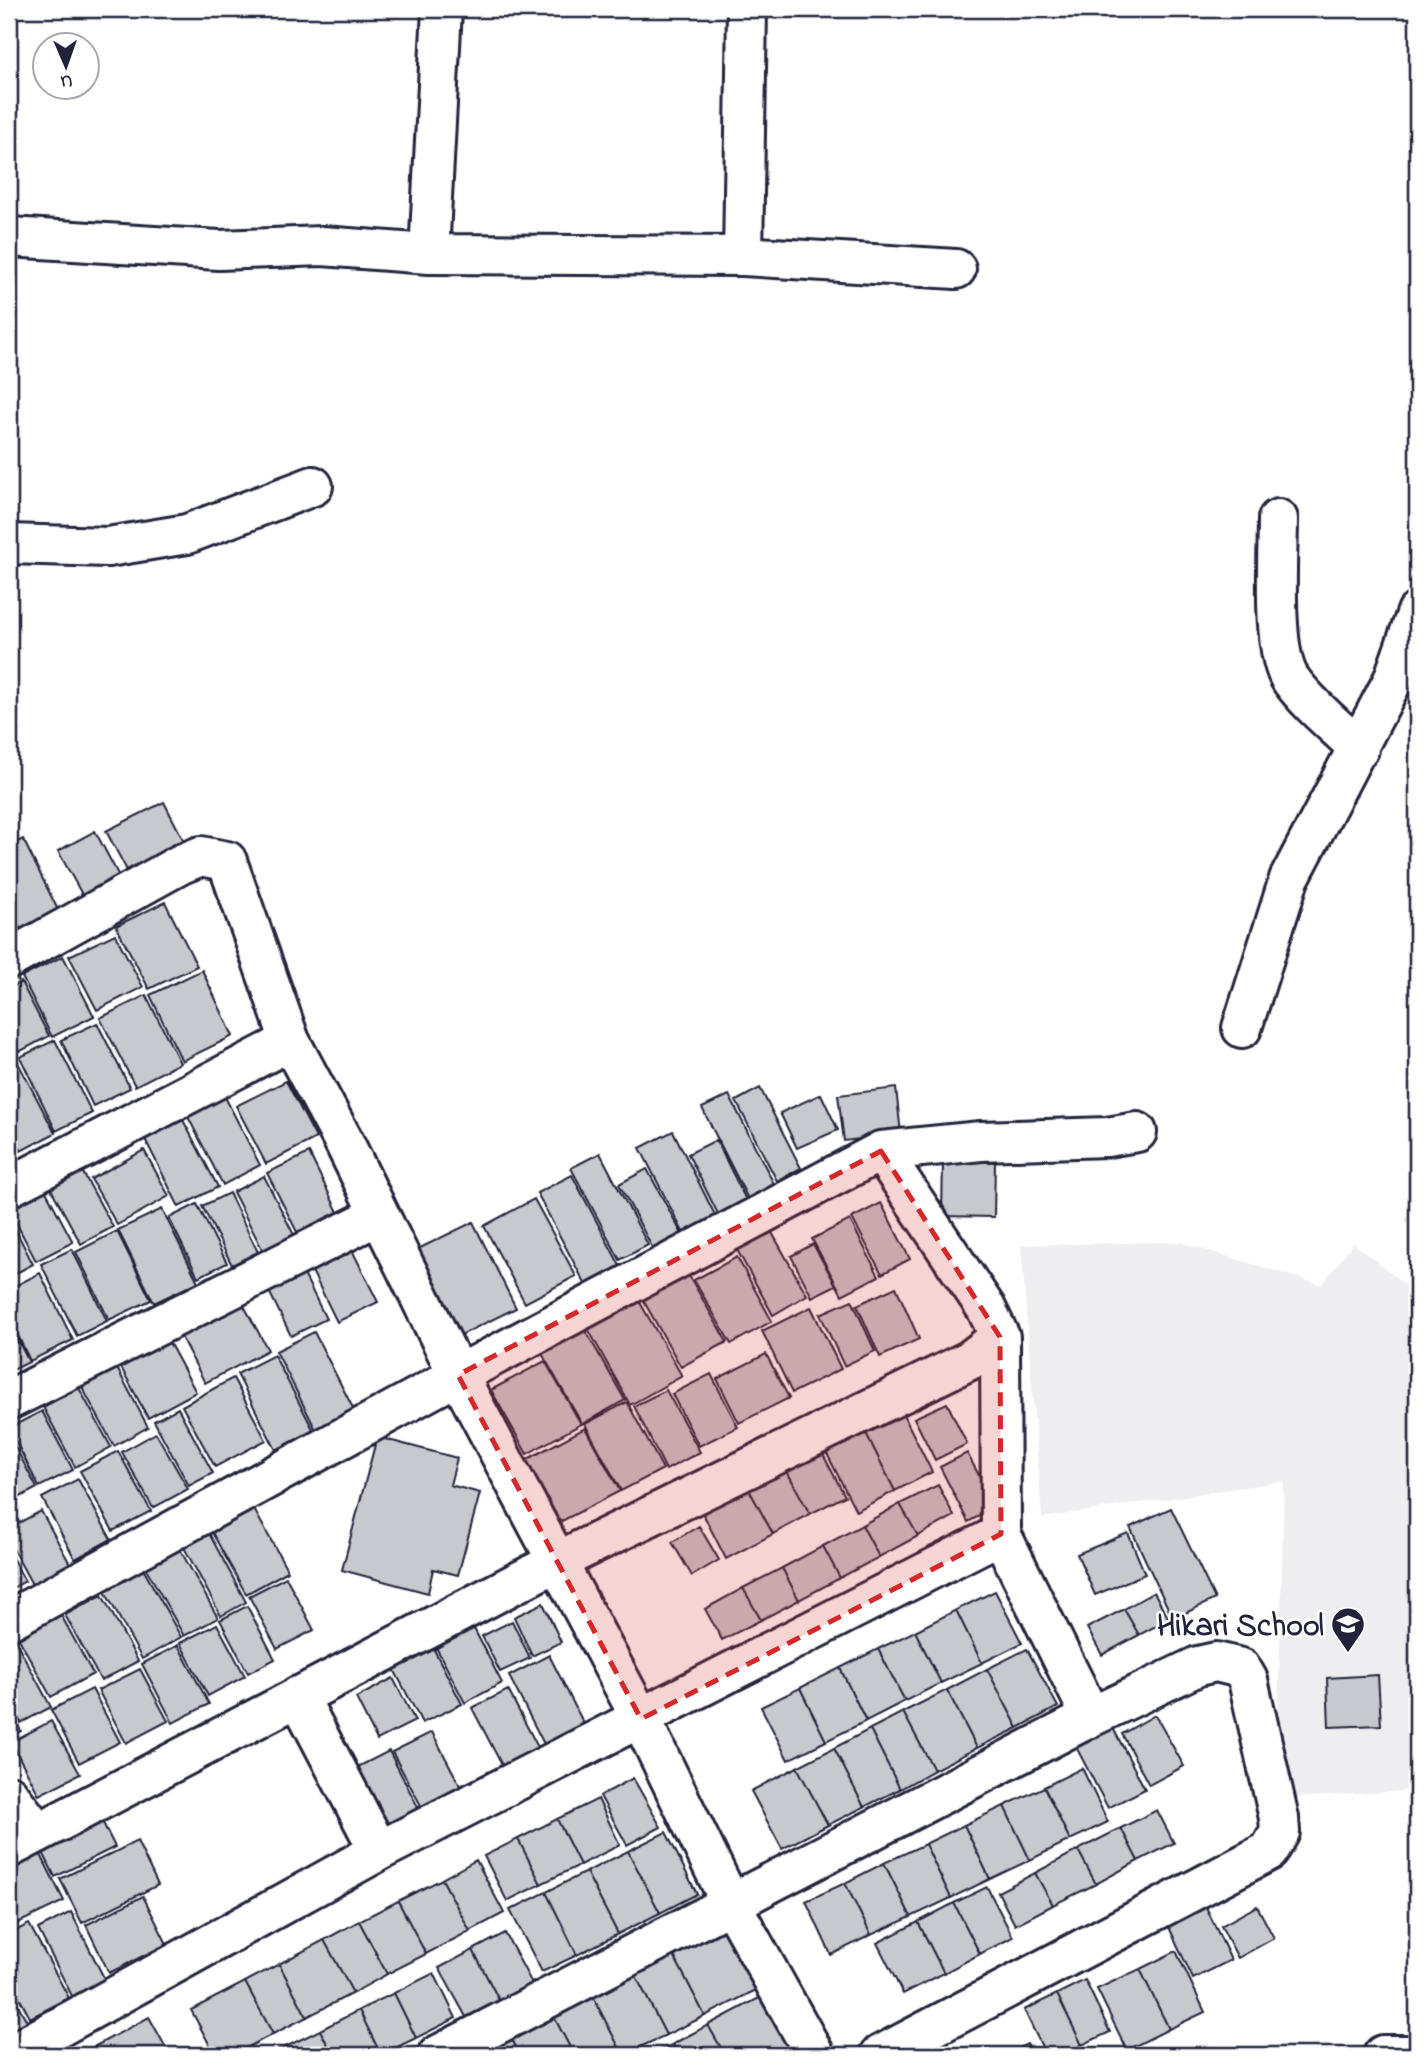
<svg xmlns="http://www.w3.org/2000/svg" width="1426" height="2064" font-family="'Indie Flower',sans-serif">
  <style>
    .built { fill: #eeeef1 }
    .building { fill: #c8c8cf; stroke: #22223b; stroke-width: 2 }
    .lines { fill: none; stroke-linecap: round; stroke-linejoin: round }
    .minor-casing { stroke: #22223b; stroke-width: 44 }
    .minor { stroke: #fff; stroke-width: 38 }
    .marked { fill: #d62828; fill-opacity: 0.2; stroke: #d62828; stroke-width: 5; stroke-dasharray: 14 9; stroke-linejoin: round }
    .labels { text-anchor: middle; stroke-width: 5; stroke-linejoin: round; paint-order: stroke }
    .poi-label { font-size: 32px; font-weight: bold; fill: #22223b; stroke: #fff; text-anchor: end }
  </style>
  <rect width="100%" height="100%" fill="#fff"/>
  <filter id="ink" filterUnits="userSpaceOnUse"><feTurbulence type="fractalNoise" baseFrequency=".0143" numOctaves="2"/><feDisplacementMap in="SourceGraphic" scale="14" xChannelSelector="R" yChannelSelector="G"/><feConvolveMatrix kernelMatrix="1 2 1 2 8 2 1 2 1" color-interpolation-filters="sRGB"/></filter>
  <g filter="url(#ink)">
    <path class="built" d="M1179,1242L1322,1285L1353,1243L1417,1294V1790L1276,1799L1284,1481L1042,1518L1021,1245Z"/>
    <path class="building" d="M164,802L188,849L131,878L106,831Z
      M95,831L121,880L85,900L58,851Z
      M23,839L58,910L20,929L9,908V846Z
      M165,902L197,966L149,989L116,926Z
      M115,934L143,987L97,1010L69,956Z
      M63,956L94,1016L52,1037L22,977Z
      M202,970L233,1036L182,1061L150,995Z
      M21,982L49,1036L19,1052L9,1033V989Z
      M146,995L180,1063L135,1086L100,1018Z
      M97,1023L130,1088L93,1106L61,1040Z
      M55,1040L92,1113L56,1131L20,1057Z
      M15,1057L55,1133L21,1151L9,1127V1060Z
      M286,1081L316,1138L266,1164L236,1106Z
      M760,1088L801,1168L777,1181L736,1101Z
      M896,1088L901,1134L844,1141L838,1095Z
      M821,1094L838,1130L797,1148L780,1113Z
      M729,1095L777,1190L750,1203L702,1108Z
      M225,1097L260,1165L223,1185L188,1117Z
      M183,1120L218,1187L179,1207L145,1139Z
      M673,1131L718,1221L686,1238L640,1148Z
      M9,1136L17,1153L9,1157Z
      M716,1140L749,1206L721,1220L688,1154Z
      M144,1150L169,1196L117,1225L91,1179Z
      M309,1153L338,1212L297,1232L267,1173Z
      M600,1153L648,1245L620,1260L571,1168Z
      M76,1160L113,1227L81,1244L44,1176Z
      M943,1160L995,1162L994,1217L942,1216Z
      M647,1169L683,1236L654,1251L619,1184Z
      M572,1175L626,1277L591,1295L537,1193Z
      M264,1176L294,1235L263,1251L233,1192Z
      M40,1180L73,1242L36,1261L9,1209V1196Z
      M229,1193L258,1252L232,1265L202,1206Z
      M534,1199L576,1276L525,1303L484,1226Z
      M881,1203L910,1259L882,1274L852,1218Z
      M197,1204L227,1263L198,1277L169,1218Z
      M162,1209L198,1282L154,1303L118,1230Z
      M9,1217L33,1264L9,1277Z
      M850,1220L879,1276L842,1295L812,1239Z
      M473,1222L516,1308L461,1335L418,1249Z
      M770,1229L807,1295L773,1315L736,1248Z
      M117,1231L151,1300L109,1320L76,1252Z
      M347,1240L378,1302L337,1322L306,1259Z
      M813,1244L836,1285L812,1297L791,1256Z
      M72,1249L107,1321L77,1336L41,1264Z
      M737,1257L772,1321L731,1344L694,1280Z
      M297,1260L326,1319L291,1336L262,1277Z
      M683,1265L727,1342L681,1367L638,1291Z
      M40,1273L73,1340L30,1361L9,1317V1289Z
      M896,1287L919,1339L880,1357L857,1305Z
      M236,1291L268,1350L205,1383L174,1324Z
      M638,1299L682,1376L630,1405L587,1327Z
      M852,1300L875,1351L844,1366L820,1314Z
      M811,1307L841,1369L792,1393L762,1331Z
      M9,1323L29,1362L9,1372Z
      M584,1328L625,1400L582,1424L541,1352Z
      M314,1332L354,1410L316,1430L276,1351Z
      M164,1333L196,1392L148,1418L116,1358Z
      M766,1354L789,1398L739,1423L717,1379Z
      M274,1355L314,1431L276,1450L237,1374Z
      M545,1361L581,1424L527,1454L491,1390Z
      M117,1368L148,1427L114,1446L82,1387Z
      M711,1374L738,1427L699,1446L672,1394Z
      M233,1378L266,1440L215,1467L182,1406Z
      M79,1388L111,1447L75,1467L43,1407Z
      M666,1390L700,1452L666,1470L634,1406Z
      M627,1402L663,1469L621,1491L585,1424Z
      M947,1403L967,1444L935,1460L914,1418Z
      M898,1404L932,1472L895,1491L861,1423Z
      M178,1408L213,1473L189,1486L154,1421Z
      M42,1411L73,1470L39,1487L9,1428Z
      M861,1423L895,1491L856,1511L821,1442Z
      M585,1428L620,1491L560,1522L526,1460Z
      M156,1433L188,1489L153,1508L122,1452Z
      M9,1435L37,1488L9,1503Z
      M377,1437L457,1458L450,1485L480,1493L458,1575L433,1569L428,1593L342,1570Z
      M818,1445L845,1496L810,1514L783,1464Z
      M118,1451L151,1511L113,1531L80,1471Z
      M967,1453L996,1507L968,1522L940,1467Z
      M783,1464L810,1514L773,1534L746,1484Z
      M78,1479L111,1539L75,1559L42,1498Z
      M746,1484L773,1534L726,1559L700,1508Z
      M938,1485L954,1516L918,1536L900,1504Z
      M251,1504L288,1571L246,1594L209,1527Z
      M900,1504L918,1536L879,1557L862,1525Z
      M1171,1508L1215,1599L1173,1619L1130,1527Z
      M41,1511L74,1571L36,1592L9,1542V1528Z
      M862,1525L879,1557L840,1578L823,1546Z
      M205,1526L246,1602L221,1616L180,1540Z
      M699,1526L719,1560L692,1576L672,1542Z
      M1128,1533L1145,1574L1095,1595L1077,1554Z
      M177,1544L218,1618L184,1636L143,1563Z
      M823,1546L840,1578L799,1600L782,1568Z
      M9,1552L25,1581L9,1590Z
      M142,1567L181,1637L142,1659L103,1588Z
      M782,1568L799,1600L761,1620L743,1588Z
      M286,1577L314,1630L277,1649L249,1596Z
      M743,1588L761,1620L722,1640L705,1609Z
      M995,1591L1022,1643L982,1663L956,1610Z
      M1154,1592L1169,1619L1139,1635L1124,1609Z
      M102,1595L138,1661L101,1681L65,1615Z
      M543,1603L561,1642L532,1656L514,1617Z
      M247,1606L275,1659L248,1673L220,1620Z
      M1124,1609L1139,1635L1102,1655L1087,1628Z
      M956,1610L982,1663L941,1683L915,1631Z
      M61,1615L93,1674L51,1697L19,1639Z
      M467,1615L502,1683L465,1703L429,1634Z
      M512,1621L530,1658L500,1672L482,1636Z
      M217,1624L245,1676L208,1696L180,1643Z
      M915,1631L941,1683L905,1701L878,1649Z
      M14,1638L51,1707L21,1723L9,1702V1641Z
      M428,1638L462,1704L422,1723L388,1658Z
      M178,1645L209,1704L173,1723L142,1664Z
      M878,1649L905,1701L866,1721L840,1668Z
      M1027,1649L1058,1707L1018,1728L987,1669Z
      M549,1655L586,1728L546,1748L509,1676Z
      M840,1668L866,1721L826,1741L800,1688Z
      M140,1669L168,1721L126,1743L98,1690Z
      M987,1669L1018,1728L977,1748L947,1690Z
      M1378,1675L1381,1725L1329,1727L1327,1678Z
      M393,1678L415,1721L377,1740L356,1698Z
      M800,1688L826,1741L788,1760L761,1707Z
      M92,1689L120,1742L79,1763L51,1710Z
      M508,1690L542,1755L506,1773L472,1708Z
      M947,1690L977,1748L934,1770L903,1712Z
      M9,1708L21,1731L9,1737Z
      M903,1712L934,1770L900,1789L870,1729Z
      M1155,1715L1184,1766L1149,1785L1122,1734Z
      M51,1721L80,1774L39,1795L11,1742Z
      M1113,1728L1145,1789L1108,1808L1076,1747Z
      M870,1729L900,1789L864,1807L834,1748Z
      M432,1732L464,1793L425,1813L392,1752Z
      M834,1748L864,1807L828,1825L797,1767Z
      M389,1751L421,1813L377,1836L344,1774Z
      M797,1767L828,1825L782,1849L751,1791Z
      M1082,1768L1108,1822L1070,1840L1044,1787Z
      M633,1778L661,1827L627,1845L600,1796Z
      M1044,1787L1070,1840L1030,1860L1004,1806Z
      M598,1799L620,1845L580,1865L557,1819Z
      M1004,1806L1030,1860L990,1879L964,1825Z
      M96,1809L115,1847L55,1877L36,1838Z
      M1157,1810L1174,1843L1138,1861L1121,1828Z
      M557,1819L580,1865L541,1884L518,1839Z
      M964,1825L990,1879L951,1898L925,1844Z
      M1121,1828L1138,1861L1096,1884L1078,1850Z
      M666,1832L697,1894L660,1913L628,1851Z
      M518,1839L541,1884L507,1901L484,1856Z
      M34,1841L64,1901L14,1925L9,1915V1853Z
      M137,1841L158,1885L82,1923L60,1879Z
      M925,1844L951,1898L911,1917L884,1863Z
      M1078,1850L1096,1884L1053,1905L1035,1873Z
      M628,1851L660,1913L618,1934L586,1872Z
      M476,1860L504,1913L470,1931L442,1879Z
      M884,1863L911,1917L871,1935L845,1883Z
      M586,1872L618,1934L577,1955L546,1892Z
      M1035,1873L1053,1905L1015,1925L998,1892Z
      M442,1879L470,1931L426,1954L398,1901Z
      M845,1883L871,1935L831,1955L806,1901Z
      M987,1887L1013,1937L980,1954L954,1903Z
      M546,1892L577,1955L542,1972L510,1910Z
      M143,1896L167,1944L109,1973L86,1925Z
      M398,1901L426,1954L387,1974L359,1921Z
      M954,1903L980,1954L944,1973L918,1922Z
      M1257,1906L1274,1938L1238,1958L1221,1926Z
      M1206,1907L1231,1960L1193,1979L1168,1925Z
      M71,1912L106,1982L73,1998L38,1929Z
      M359,1921L387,1974L353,1993L324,1940Z
      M918,1922L944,1973L903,1994L877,1943Z
      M29,1924L69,1998L30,2018L9,1978V1934Z
      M724,1928L756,1990L705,2016L673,1954Z
      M505,1933L535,1989L502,2006L473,1950Z
      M324,1940L353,1993L307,2017L279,1964Z
      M473,1950L502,2006L470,2024L439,1968Z
      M1176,1951L1205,2012L1169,2029L1140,1969Z
      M673,1954L705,2016L666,2035L635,1974Z
      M279,1964L307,2017L273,2034L245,1982Z
      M1140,1969L1169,2029L1127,2050L1097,1989Z
      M434,1973L456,2018L416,2038L394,1993Z
      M635,1974L666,2035L623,2055L592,1995Z
      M1085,1980L1110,2032L1082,2045L1057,1994Z
      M245,1982L273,2034L233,2055H215L191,2010Z
      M9,1988L29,2025L9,2036Z
      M394,1993L416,2038L381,2055L359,2010Z
      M1057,1994L1082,2045L1061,2055H1046L1024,2010Z
      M592,1995L623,2055H574L553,2015Z
      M761,1997L792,2055H725L708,2025Z
      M359,2010L381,2055H333L320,2030Z
      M553,2015L574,2055H520L511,2037Z
      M149,2017L170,2055H79Z
      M708,2025L725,2055H679L673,2044Z
      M320,2030L333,2055H274L273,2053Z
      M511,2037L520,2055H473Z
      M673,2044L679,2055H652Z
      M1027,2044L1032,2055H1004Z"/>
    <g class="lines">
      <g class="minor-casing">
        <path id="minor" d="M9,237L219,250L322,246L429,254L743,256L956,269
          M429,254L442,9
          M743,256L747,9
          M1278,519C1278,555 1271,652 1291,680C1309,705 1337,727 1359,749
          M9,544L108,547L187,534L313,486
          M9,959L181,864L201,856L227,861L290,1041L343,1140L458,1375L641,1719L730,1902L815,2055
          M1242,1028L1289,879L1393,680L1417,612
          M881,1151L986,1308L1000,1337L1001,1534L1091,1717
          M9,1187L290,1041
          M9,1400L379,1215
          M9,1620L458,1375L881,1151L981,1141L1107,1137L1137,1132
          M298,1696L379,1851
          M9,1795L38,1833
          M9,1848L558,1561L970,1360L1000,1337
          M9,2055L379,1851L1001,1534
          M438,2055L1091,1717L1198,1666L1216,1662L1241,1668L1248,1680L1279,1818L1280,1832L1269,1851L880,2055
          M1383,2055H1407"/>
      </g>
      <use href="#minor" class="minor"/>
    </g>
  </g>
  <path class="marked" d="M881,1151L1000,1337L1001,1534L641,1719L458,1375Z"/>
  <defs>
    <g id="school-pin" transform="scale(1.75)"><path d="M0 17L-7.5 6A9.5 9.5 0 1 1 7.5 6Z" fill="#22223b" stroke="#fff"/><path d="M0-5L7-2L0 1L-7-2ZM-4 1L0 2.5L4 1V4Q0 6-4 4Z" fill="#fff"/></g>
  </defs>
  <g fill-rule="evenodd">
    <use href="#school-pin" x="1348" y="1624"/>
  </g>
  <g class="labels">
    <g class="poi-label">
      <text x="1324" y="1635">Hikari School</text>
    </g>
  </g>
  <rect width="1426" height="2064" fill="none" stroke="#fff" stroke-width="35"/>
  <rect x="18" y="18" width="1391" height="2029" fill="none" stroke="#22223b" stroke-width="2.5" filter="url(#ink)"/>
  <g transform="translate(66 66) rotate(178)"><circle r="33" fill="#ffffff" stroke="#a7a7b1" stroke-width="2"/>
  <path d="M0-5L12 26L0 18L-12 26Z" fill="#22223b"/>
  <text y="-10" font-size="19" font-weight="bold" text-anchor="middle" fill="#22223b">U</text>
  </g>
</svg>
